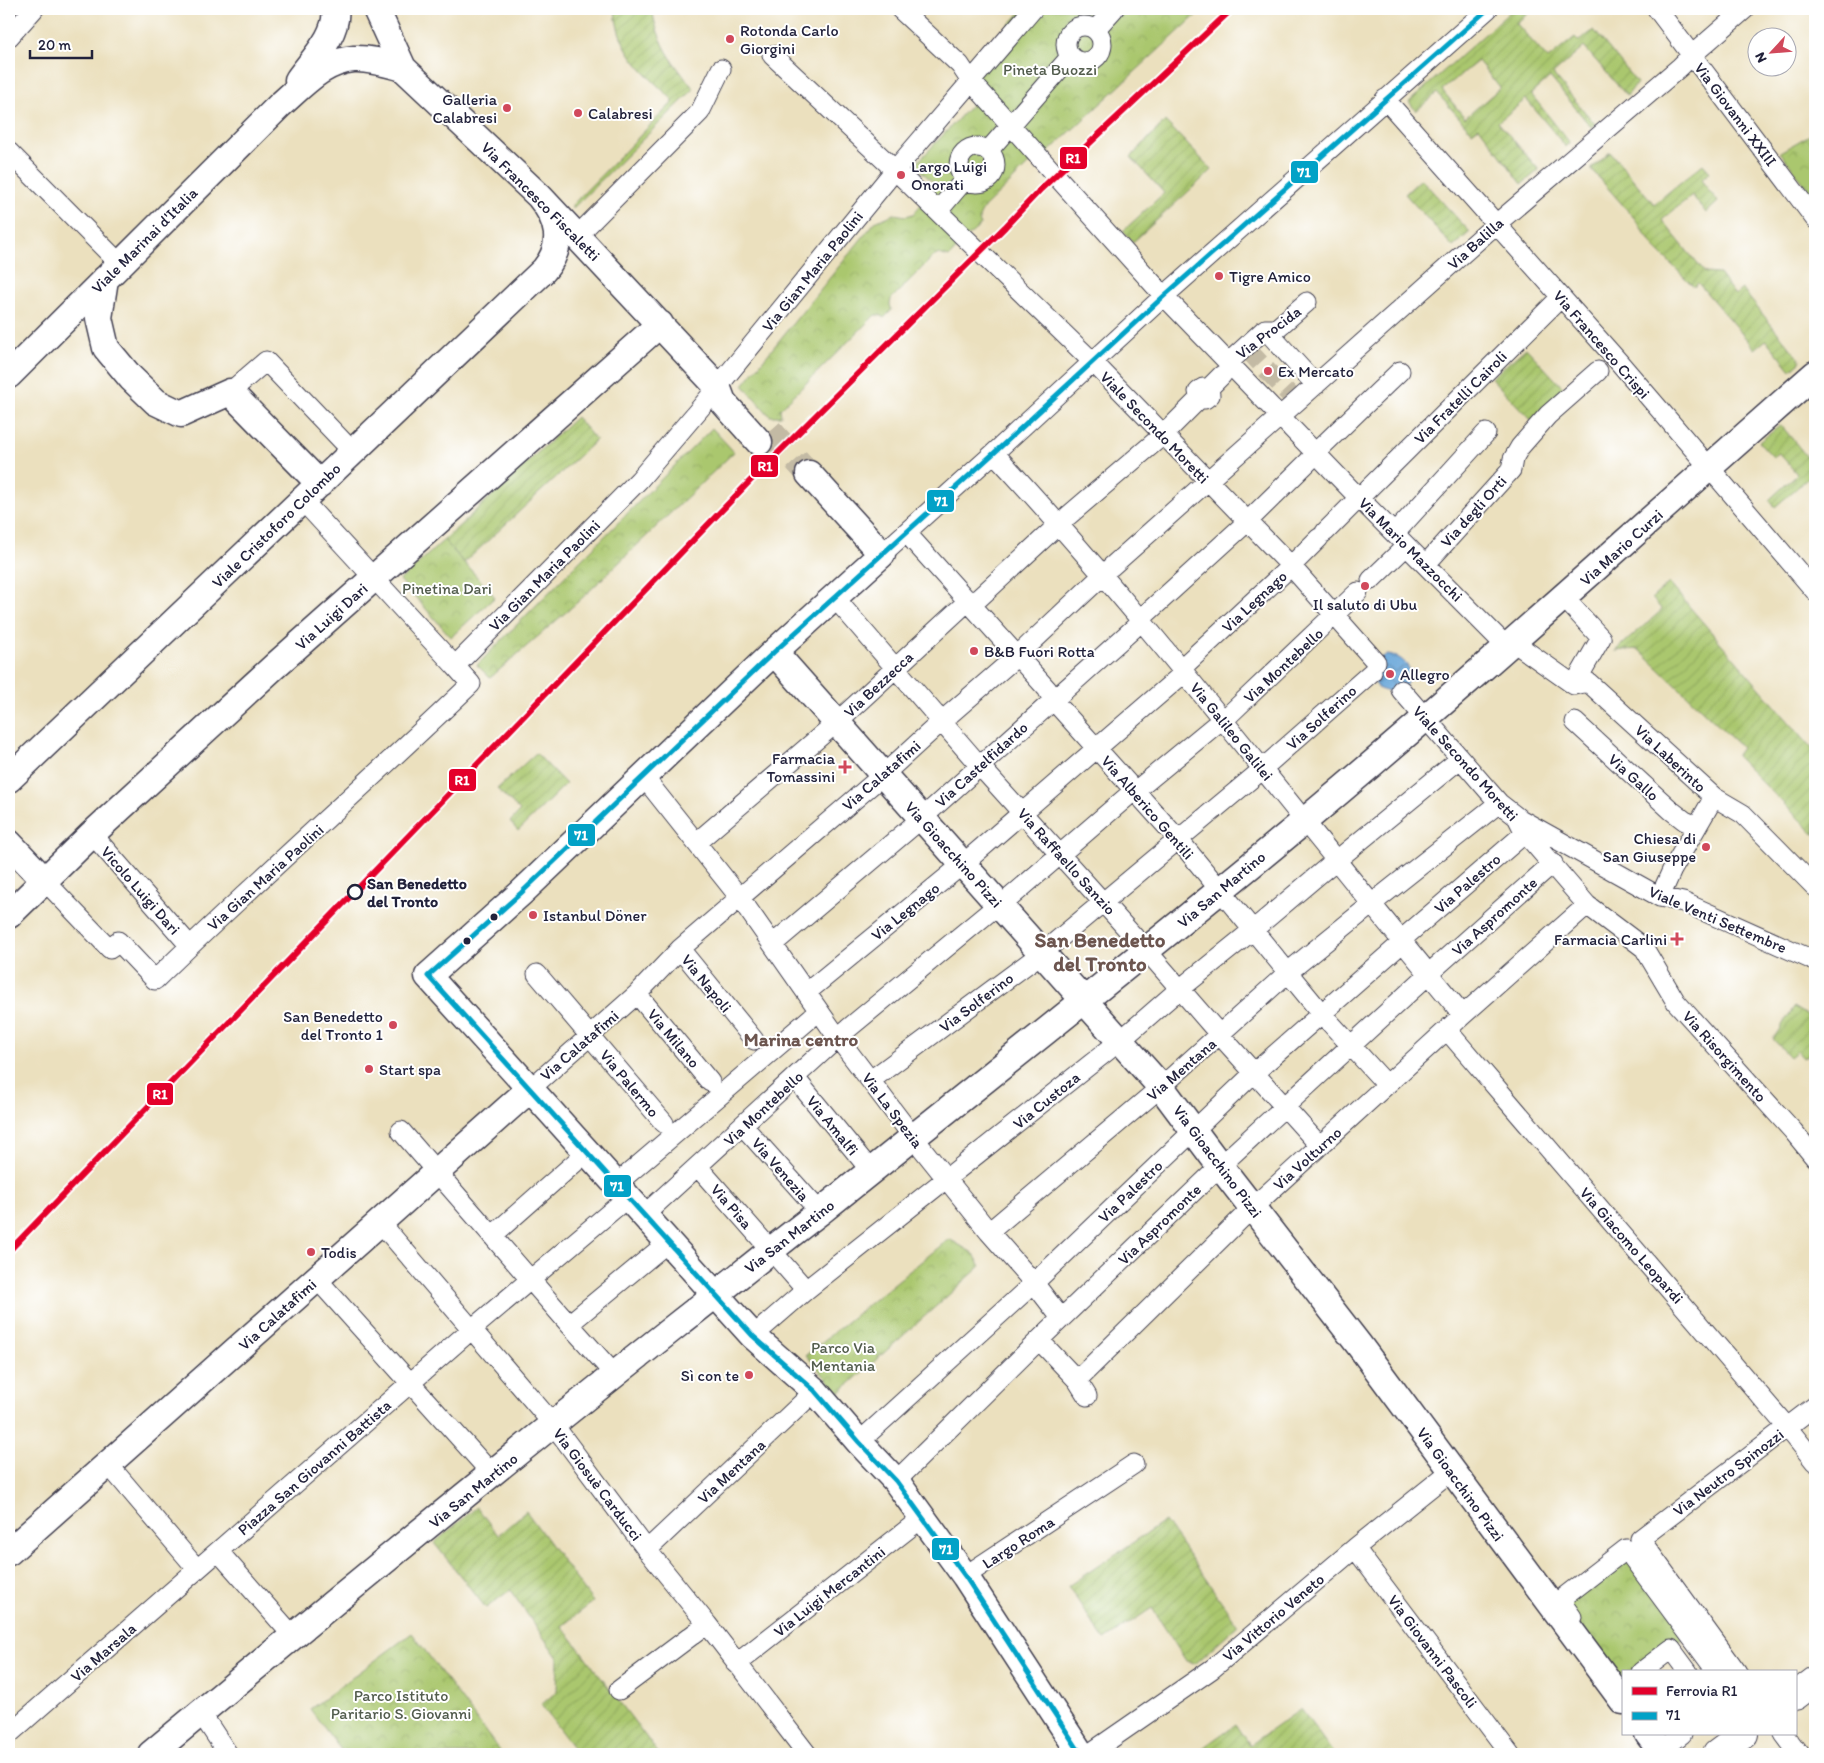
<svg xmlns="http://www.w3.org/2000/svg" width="1824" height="1763" font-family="Itim,sans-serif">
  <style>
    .park { fill: url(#park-crowns); stroke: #667454 }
    .garden { fill: url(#garden-furrows); stroke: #667454; fill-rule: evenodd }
    .water { fill: url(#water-waves); stroke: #44638a }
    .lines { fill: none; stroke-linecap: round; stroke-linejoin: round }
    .street-tunnel { stroke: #c3baa4; stroke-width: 19; stroke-dasharray: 19 9; stroke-linecap: butt }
    .secondary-tunnel { stroke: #c3baa4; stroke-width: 26; stroke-dasharray: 26 13; stroke-linecap: butt }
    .street-casing { stroke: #403e4f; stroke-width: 21 }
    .secondary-casing { stroke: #403e4f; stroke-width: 29 }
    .primary-casing { stroke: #403e4f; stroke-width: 30 }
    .street { stroke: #fff; stroke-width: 19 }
    .secondary { stroke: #fff; stroke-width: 26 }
    .primary { stroke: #fff; stroke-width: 28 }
    .bus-1-casing { stroke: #fff; stroke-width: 9 }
    .bus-1 { stroke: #02a2c7; stroke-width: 5 }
    .rail-1-casing { stroke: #fff; stroke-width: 10 }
    .rail-1 { stroke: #e4002b; stroke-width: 6 }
    .poi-dot { fill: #d1495b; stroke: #fff; stroke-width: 2 }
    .stop-dot { fill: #fff; stroke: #22223b; stroke-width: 2.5 }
    .bus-dot { fill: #22223b; stroke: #fff; stroke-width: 2 }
    .labels { text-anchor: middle; stroke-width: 4; stroke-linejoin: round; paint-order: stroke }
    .poi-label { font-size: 16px; fill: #22223b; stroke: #fff; text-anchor: start }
    .park-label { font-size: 16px; fill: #525c4d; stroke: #fff }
    .street-label { font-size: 16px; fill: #22223b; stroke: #fff }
    .stop-label { font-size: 16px; font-weight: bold; fill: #22223b; stroke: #fff; text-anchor: start }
    .quarter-label { font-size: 19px; font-weight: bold; fill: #6c554f; stroke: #fff }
    .district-label { font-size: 21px; font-weight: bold; fill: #6c554f; stroke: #fff }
    .line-badge { stroke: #fff; stroke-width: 2 }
    .badge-label { font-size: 14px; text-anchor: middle; font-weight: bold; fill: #fff }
  </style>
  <defs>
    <pattern id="park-crowns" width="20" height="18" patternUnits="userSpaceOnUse" patternTransform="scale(1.25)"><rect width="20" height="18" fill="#aac76e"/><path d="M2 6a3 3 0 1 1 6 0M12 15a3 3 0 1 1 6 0" fill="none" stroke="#92ab60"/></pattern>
    <pattern id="garden-furrows" width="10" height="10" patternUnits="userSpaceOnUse" patternTransform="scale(1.25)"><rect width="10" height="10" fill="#aac76e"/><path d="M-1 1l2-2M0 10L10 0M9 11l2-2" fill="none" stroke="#92ab60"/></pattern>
    <pattern id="water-waves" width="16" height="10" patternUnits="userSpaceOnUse" patternTransform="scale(1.25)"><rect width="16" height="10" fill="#65a4d8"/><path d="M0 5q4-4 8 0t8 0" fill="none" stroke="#5385b0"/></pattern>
  </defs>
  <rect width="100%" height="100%" fill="#fff"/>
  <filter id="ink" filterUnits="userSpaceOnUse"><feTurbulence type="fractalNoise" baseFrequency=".02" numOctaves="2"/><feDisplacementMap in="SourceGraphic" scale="10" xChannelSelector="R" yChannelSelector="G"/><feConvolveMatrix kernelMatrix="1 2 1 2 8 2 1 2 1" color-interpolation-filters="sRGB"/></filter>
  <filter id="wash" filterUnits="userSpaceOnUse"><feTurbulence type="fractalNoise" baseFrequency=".0096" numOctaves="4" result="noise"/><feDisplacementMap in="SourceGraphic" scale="20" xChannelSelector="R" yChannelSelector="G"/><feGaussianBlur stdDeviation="1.12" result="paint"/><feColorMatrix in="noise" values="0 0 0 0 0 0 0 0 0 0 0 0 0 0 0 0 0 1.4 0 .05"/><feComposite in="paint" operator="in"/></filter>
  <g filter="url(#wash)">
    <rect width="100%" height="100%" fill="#ebe0be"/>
    <path class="park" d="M1023,9H1203L1045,155L1035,164H1029L984,208C980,215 977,218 981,225L966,238L949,257L939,254L933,257L891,299L890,305L892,310L884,318L880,315H875L780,409L781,416H770L743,385L875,222L894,214L906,216L913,214L937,186L915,165L972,104L978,60Z
      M1815,132V198L1780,152Z
      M712,428L734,452L580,600L490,678L477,665Z
      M444,540L495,597L451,637L400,580Z
      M949,1239L973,1253L981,1266L839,1393L806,1355Z
      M1626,1549L1689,1634L1641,1672H1623V1684L1560,1600Z
      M412,1633L502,1754H344L310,1709Z"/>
    <path class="garden" d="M615,9H652C658,43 672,62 694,89L572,209V205L673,102L672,99C644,73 617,50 615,9Z
      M1513,9H1534L1516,23L1548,59L1575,37L1579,41L1594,30L1637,83L1627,96L1584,47L1553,74L1595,124L1591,127L1550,77L1531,94L1570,143L1566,147L1526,99L1498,122L1539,170L1522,184L1479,127L1472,132L1437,93L1416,111L1409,102ZM1478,61L1500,88L1465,118L1442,90Z
      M1165,121L1212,170L1133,242L1123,231L1164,193L1131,157Z
      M1610,152L1654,204L1703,164L1710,172L1701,180L1718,202L1706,213L1692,195L1662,220L1705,273L1719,274L1735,295L1742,289L1801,361L1791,370L1766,340L1755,349L1698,283L1694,287L1654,247L1635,219L1591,169Z
      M1421,179L1470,232L1453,247L1405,194Z
      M1526,348L1566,391L1533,422L1491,378Z
      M576,417L596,440L464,563L444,540Z
      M1781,425L1807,457L1815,451V472L1775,507L1769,500L1797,474L1779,453L1773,457L1759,442Z
      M1669,583L1815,752V835L1736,756L1742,748L1638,649L1615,651L1662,610L1652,598Z
      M536,753L566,784L518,831L510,822L520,811L497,789Z
      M1794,1007L1815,1020V1054L1813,1051L1803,1058L1797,1051L1790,1057L1773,1039Z
      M477,1507L498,1535L526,1511L593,1602L562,1626L659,1754H578L541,1705L557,1691L558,1658L510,1590L486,1608L434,1543Z
      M1165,1521L1238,1625L1194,1664L1186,1661L1152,1608L1104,1640L1068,1586Z
      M1301,1709L1334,1754H1194L1236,1724L1250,1745Z"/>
    <path class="water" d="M1387,655C1414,656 1418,687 1392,693L1379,689L1372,679L1380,658Z"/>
  </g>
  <g filter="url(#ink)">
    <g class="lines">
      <path class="street-tunnel" d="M1247,349L1290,395"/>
      <path class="secondary-tunnel" d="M770,431L809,474"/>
      <g class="street-casing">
        <path id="street" d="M900,9L960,65L970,80L1164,296L1359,498L1506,646
          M1657,9L1815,219
          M1066 44a18 18 0 1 1 36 0a18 18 0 1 1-36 0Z
          M1095,30L1114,9
          M9,37L34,9
          M772,55L895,170L1093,362L1291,566L1376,662
          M1385,99L1618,361L1815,591
          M959 165a18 18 0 1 1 36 0a18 18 0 1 1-36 0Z
          M988,151L1071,56
          M9,152L120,264
          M938,211L966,178
          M577,236L700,112L721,69
          M1265,329L1316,385
          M1229,362L1265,329H1276L1307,302
          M230,392L266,361L353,452
          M1198,392L1203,388H1209L1222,375
          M994,453C1160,632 1306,828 1463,1015
          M1315,453L1400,371
          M1359,498L1561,297
          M302,500L455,666
          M1068,516L1163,435L1199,399H1205L1210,395L1209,388
          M907,532L911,538L1047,689L1053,700L1178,839L1322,1014L1387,1085
          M1325,532L1353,504
          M1395,533L1486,433
          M882,554L994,453L1164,296L1488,9
          M1426,564L1511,470L1513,459L1520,447L1548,415L1598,371
          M1111,567L1495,225L1680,67L1692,55L1745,9
          M1371,580L1401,551
          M834,597L979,765L1147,951L1220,1035L1320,1146
          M1568,602L1601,638L1574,685
          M1147,613L1247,522L1309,461
          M1519,646L1574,685L1588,682L1714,797L1743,814L1815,887
          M1187,663L1291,566L1319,538
          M1401,690L1499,803L1517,817L1525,833L1587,905L1644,948L1676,1002L1793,1131L1815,1158
          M1230,714L1358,592
          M1575,722L1672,811L1685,821L1697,826
          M1270,762L1372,672
          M643,776L740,898L838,1038L913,1137L989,1232L1034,1283L1061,1318
          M1139,788L1214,726
          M1520,819L1660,897L1683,902L1815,961
          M92,834L190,946
          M697,842L837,722L967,602L978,599L1058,525
          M1064,851L1129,795
          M1343,855L1460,759
          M45,881L110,949L118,941L155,980C258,879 367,784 471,684L455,666L639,480L702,406L895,170L1033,9
          M1660,897L1672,870L1714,797
          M1379,898L1499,803
          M1005,902L1056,858
          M1408,934L1525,833
          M773,944L922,818L1142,621
          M680,949L754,1040
          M1435,968L1553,863
          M537,974L664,1123
          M807,992L963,864L1185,672
          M637,994L710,1082
          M1447,1030L1787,1427L1815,1462
          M795,1078L871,1171
          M871,1080L1042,953L1263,769
          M530,1089L637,994L680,949L883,775L942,721L1017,656L1103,575
          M743,1126L820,1212
          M401,1131L569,1324L615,1375
          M698,1167L806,1290
          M621,1180L813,1016
          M643,1216L844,1032L999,904
          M379,1221L553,1424L647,1550L707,1624L807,1754
          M989,1232L1161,1087L1293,968L1372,904
          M492,1236L587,1152
          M317,1279L492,1474
          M569,1324L667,1243
          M753,1336L806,1290L1121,1040L1175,993L1253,930L1336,860
          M1039,1340L1077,1380L1087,1396
          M1077,1380L1253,1207L1463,1015L1587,905
          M859,1442L1034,1283L1254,1073L1403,942
          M108,1464L197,1569
          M896,1481L1039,1340L1220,1166L1429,974
          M1355,1548L1510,1754
          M647,1550L815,1391
          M218,1551L293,1636
          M965,1576L1134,1464
          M1572,1617L1560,1600L1626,1549L1717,1672
          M736,1664L922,1518
          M1641,1672L1671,1649L1688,1672
          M1737,1672L1640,1539L1815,1406
          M619,1690L707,1624
          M201,1713L228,1754
          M9,1734L472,1329L627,1198
          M1784,1734L1799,1754
          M1660,1751L1682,1734
          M1089,1754L1212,1669L1355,1548L1451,1471"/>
      </g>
      <g class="secondary-casing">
        <path id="secondary" d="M376,9L403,68L539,196L717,386L723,402L759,442
          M298,80C312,60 339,34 335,9
          M105,279L99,318L106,348L131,378L156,402L181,414L230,392L320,484
          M9,375L280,105C302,86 323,61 354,59C370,58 388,64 403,68
          M809,474L882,554L774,652L521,893L428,976L753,1336L815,1391L859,1442L896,1481L965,1576L1081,1754
          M774,652L1161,1087L1220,1166L1359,1345L1623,1701
          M9,779L544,270C565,245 559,220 539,196
          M9,843L45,881
          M9,915L92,834L277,664L660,324
          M9,1552L530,1089
          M1648,1734L1663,1754
          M151,1754C325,1609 500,1465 677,1325C725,1288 771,1249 820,1212C983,1081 1147,952 1308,818C1480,674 1646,522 1815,374"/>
      </g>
      <g class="primary-casing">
        <path id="primary" d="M1795,1696L1815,1681
          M1717,1754L1744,1734"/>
      </g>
      <use href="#street" class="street"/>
      <use href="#secondary" class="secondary"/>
      <use href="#primary" class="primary"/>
      <g class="bus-1-casing">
        <path id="bus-1" d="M1081,1754L965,1576L896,1481L859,1442L815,1391L753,1336L428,976L521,893L774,652L994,453L1164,296L1488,9"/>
      </g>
      <use href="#bus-1" class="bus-1"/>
      <g class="rail-1-casing">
        <path id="rail-1" d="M9,1251L750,481L1005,227L1041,189L1232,9"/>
      </g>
      <use href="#rail-1" class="rail-1"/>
    </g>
  </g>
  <g class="poi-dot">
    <circle cx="730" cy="39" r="5"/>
    <circle cx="507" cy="108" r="5"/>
    <circle cx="578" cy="113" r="5"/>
    <circle cx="901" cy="175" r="5"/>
    <circle cx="1219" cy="276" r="5"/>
    <circle cx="1268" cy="371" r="5"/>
    <circle cx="1365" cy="586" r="5"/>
    <circle cx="974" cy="651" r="5"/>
    <circle cx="1390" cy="674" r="5"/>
    <path d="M842.5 759.5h5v5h5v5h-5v5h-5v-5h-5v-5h5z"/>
    <circle cx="1706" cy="847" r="5"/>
    <circle cx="533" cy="915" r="5"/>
    <path d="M1674.5 931.5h5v5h5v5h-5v5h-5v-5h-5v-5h5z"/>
    <circle cx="393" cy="1025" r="5"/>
    <circle cx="369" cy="1069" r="5"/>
    <circle cx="311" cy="1252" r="5"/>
    <circle cx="749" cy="1375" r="5"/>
  </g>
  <circle class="stop-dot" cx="355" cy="892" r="7"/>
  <g class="bus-dot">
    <circle cx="494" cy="917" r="4.5"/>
    <circle cx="467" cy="941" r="4.5"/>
  </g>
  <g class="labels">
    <g class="poi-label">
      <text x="740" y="36">Rotonda Carlo<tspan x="740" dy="18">Giorgini</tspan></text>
      <text x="497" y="105" text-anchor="end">Galleria<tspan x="497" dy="18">Calabresi</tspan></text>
      <text x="588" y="119">Calabresi</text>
      <text x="911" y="172">Largo Luigi<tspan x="911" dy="18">Onorati</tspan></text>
      <text x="1229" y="282">Tigre Amico</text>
      <text x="1278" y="377">Ex Mercato</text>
      <text x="1365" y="610" text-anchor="middle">Il saluto di Ubu</text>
      <text x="984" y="657">B&amp;B Fuori Rotta</text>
      <text x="1400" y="680">Allegro</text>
      <text x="835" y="764" text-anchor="end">Farmacia<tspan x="835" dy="18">Tomassini</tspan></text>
      <text x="1696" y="844" text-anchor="end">Chiesa di<tspan x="1696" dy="18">San Giuseppe</tspan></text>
      <text x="543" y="921">Istanbul Döner</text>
      <text x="1667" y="945" text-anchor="end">Farmacia Carlini</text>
      <text x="383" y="1022" text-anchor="end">San Benedetto<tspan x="383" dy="18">del Tronto 1</tspan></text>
      <text x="379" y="1075">Start spa</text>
      <text x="321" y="1258">Todis</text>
      <text x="739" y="1381" text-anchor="end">Sì con te</text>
    </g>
    <g class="park-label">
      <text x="1050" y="75">Pineta Buozzi</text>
      <text x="447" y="594">Pinetina Dari</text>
      <text x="843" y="1353">Parco Via<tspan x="843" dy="18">Mentania</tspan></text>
      <text x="401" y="1701">Parco Istituto<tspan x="401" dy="18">Paritario S. Giovanni</tspan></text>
    </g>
    <g class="street-label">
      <text transform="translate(1736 114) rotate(53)" y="6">Via Giovanni XXIII</text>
      <text transform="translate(541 201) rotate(45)" y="6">Via Francesco Fiscaletti</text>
      <text transform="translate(144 240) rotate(-45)" y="6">Viale Marinai d'Italia</text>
      <text transform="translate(1475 243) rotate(-42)" y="6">Via Balilla</text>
      <text transform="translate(812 271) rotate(-51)" y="6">Via Gian Maria Paolini</text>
      <text transform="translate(1268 332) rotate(-37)" y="6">Via Procida</text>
      <text transform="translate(1602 344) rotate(49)" y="6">Via Francesco Crispi</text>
      <text transform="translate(1460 397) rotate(-45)" y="6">Via Fratelli Cairoli</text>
      <text transform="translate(1155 427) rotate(46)" y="6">Viale Secondo Moretti</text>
      <text transform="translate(1473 511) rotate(-48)" y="6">Via degli Orti</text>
      <text transform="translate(276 525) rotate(-44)" y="6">Viale Cristoforo Colombo</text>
      <text transform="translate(1621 547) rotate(-42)" y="6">Via Mario Curzi</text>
      <text transform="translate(1411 549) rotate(45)" y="6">Via Mario Mazzocchi</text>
      <text transform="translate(544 575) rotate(-45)" y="6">Via Gian Maria Paolini</text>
      <text transform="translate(1254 601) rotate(-43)" y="6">Via Legnago</text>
      <text transform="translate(331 616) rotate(-42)" y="6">Via Luigi Dari</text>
      <text transform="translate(1283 665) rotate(-43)" y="6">Via Montebello</text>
      <text transform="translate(878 684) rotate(-43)" y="6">Via Bezzecca</text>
      <text transform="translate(1321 717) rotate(-42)" y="6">Via Solferino</text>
      <text transform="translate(1232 731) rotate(51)" y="6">Via Galileo Galilei</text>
      <text transform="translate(1671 758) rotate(43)" y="6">Via Laberinto</text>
      <text transform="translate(1466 763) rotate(48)" y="6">Viale Secondo Moretti</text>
      <text transform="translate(981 764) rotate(-42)" y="6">Via Castelfidardo</text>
      <text transform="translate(881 775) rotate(-41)" y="6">Via Calatafimi</text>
      <text transform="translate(1634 777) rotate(42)" y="6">Via Gallo</text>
      <text transform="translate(1148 807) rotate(49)" y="6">Via Alberico Gentili</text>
      <text transform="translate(954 854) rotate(48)" y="6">Via Gioacchino Pizzi</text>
      <text transform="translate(1067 861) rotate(48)" y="6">Via Raffaello Sanzio</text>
      <text transform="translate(265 877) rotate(-42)" y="6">Via Gian Maria Paolini</text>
      <text transform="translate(1467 883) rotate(-41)" y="6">Via Palestro</text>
      <text transform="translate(1221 889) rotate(-40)" y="6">Via San Martino</text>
      <text transform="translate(141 890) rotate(49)" y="6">Vicolo Luigi Dari</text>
      <text transform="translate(905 911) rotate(-39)" y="6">Via Legnago</text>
      <text transform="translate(1494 916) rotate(-42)" y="6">Via Aspromonte</text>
      <text transform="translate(1718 919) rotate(23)" y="6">Viale Venti Settembre</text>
      <text transform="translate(707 983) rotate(51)" y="6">Via Napoli</text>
      <text transform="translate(976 1002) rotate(-37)" y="6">Via Solferino</text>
      <text transform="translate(674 1038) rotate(50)" y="6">Via Milano</text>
      <text transform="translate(579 1045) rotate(-41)" y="6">Via Calatafimi</text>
      <text transform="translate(1725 1056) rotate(48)" y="6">Via Risorgimento</text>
      <text transform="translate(1181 1069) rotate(-41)" y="6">Via Mentana</text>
      <text transform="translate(630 1083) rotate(50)" y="6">Via Palermo</text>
      <text transform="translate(1046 1100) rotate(-39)" y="6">Via Custoza</text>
      <text transform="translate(763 1108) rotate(-43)" y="6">Via Montebello</text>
      <text transform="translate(893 1110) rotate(53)" y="6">Via La Spezia</text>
      <text transform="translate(833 1125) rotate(51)" y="6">Via Amalfi</text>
      <text transform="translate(1307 1158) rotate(-42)" y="6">Via Volturno</text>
      <text transform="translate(1218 1161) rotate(53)" y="6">Via Gioacchino Pizzi</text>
      <text transform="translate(781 1169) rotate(49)" y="6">Via Venezia</text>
      <text transform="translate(1130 1191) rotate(-44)" y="6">Via Palestro</text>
      <text transform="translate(732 1206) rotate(49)" y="6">Via Pisa</text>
      <text transform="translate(1159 1224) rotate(-44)" y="6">Via Aspromonte</text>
      <text transform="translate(789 1236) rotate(-38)" y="6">Via San Martino</text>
      <text transform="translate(1632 1245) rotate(49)" y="6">Via Giacomo Leopardi</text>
      <text transform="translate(277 1314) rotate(-42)" y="6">Via Calatafimi</text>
      <text transform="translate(314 1467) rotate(-41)" y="6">Piazza San Giovanni Battista</text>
      <text transform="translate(731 1471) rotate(-43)" y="6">Via Mentana</text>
      <text transform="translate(1728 1472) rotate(-37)" y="6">Via Neutro Spinozzi</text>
      <text transform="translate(598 1484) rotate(53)" y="6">Via Giosuè Carducci</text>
      <text transform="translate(1461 1484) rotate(54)" y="6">Via Gioacchino Pizzi</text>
      <text transform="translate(473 1490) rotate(-39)" y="6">Via San Martino</text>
      <text transform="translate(1018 1542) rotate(-33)" y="6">Largo Roma</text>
      <text transform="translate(829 1591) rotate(-38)" y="6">Via Luigi Mercantini</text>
      <text transform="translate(1273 1617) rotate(-40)" y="6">Via Vittorio Veneto</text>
      <text transform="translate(1433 1651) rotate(53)" y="6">Via Giovanni Pascoli</text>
      <text transform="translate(103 1652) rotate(-41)" y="6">Via Marsala</text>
    </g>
    <g class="stop-label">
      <text x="367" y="889">San Benedetto<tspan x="367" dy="18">del Tronto</tspan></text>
    </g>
    <g class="quarter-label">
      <text x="801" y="1046">Marina centro</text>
    </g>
    <g class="district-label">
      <text x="1100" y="947">San Benedetto<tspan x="1100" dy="24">del Tronto</tspan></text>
    </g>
  </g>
  <g class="line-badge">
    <rect x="1059" y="146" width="29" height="24" rx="5" fill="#e4002b"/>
    <rect x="1290" y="160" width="29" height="24" rx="5" fill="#02a2c7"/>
    <rect x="750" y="454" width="29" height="24" rx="5" fill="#e4002b"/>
    <rect x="926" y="489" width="29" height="24" rx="5" fill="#02a2c7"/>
    <rect x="448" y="768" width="29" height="24" rx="5" fill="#e4002b"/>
    <rect x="567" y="823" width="29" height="24" rx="5" fill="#02a2c7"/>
    <rect x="146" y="1082" width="28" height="24" rx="5" fill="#e4002b"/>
    <rect x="603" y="1174" width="29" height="24" rx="5" fill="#02a2c7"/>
    <rect x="931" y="1537" width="29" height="24" rx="5" fill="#02a2c7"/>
  </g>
  <g class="badge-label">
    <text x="1073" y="163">R1</text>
    <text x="1304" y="177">71</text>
    <text x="765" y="471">R1</text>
    <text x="941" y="506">71</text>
    <text x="462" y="785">R1</text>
    <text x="581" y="840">71</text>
    <text x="160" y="1099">R1</text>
    <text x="617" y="1191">71</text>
    <text x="946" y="1554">71</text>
  </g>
  <rect width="1824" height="1763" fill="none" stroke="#fff" stroke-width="30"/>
  <rect x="1622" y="1670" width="175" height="65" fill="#ffffff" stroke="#a7a7b1"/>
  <rect x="1632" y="1687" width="25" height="8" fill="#e4002b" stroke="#a7a7b1"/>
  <text x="1666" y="1696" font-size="15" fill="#22223b">Ferrovia R1</text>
  <rect x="1632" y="1712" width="25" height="8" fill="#02a2c7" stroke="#a7a7b1"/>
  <text x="1666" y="1720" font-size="15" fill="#22223b">71</text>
  <g transform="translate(1772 52) rotate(244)"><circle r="24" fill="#ffffff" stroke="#a7a7b1"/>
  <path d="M0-4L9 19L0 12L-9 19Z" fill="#d1495b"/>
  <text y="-8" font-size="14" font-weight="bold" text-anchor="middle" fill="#22223b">N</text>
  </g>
  <path d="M30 50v8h62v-8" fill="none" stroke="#22223b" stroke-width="2.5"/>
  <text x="38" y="50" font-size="15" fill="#22223b" stroke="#ffffff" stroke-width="4" paint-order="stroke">20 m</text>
</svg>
